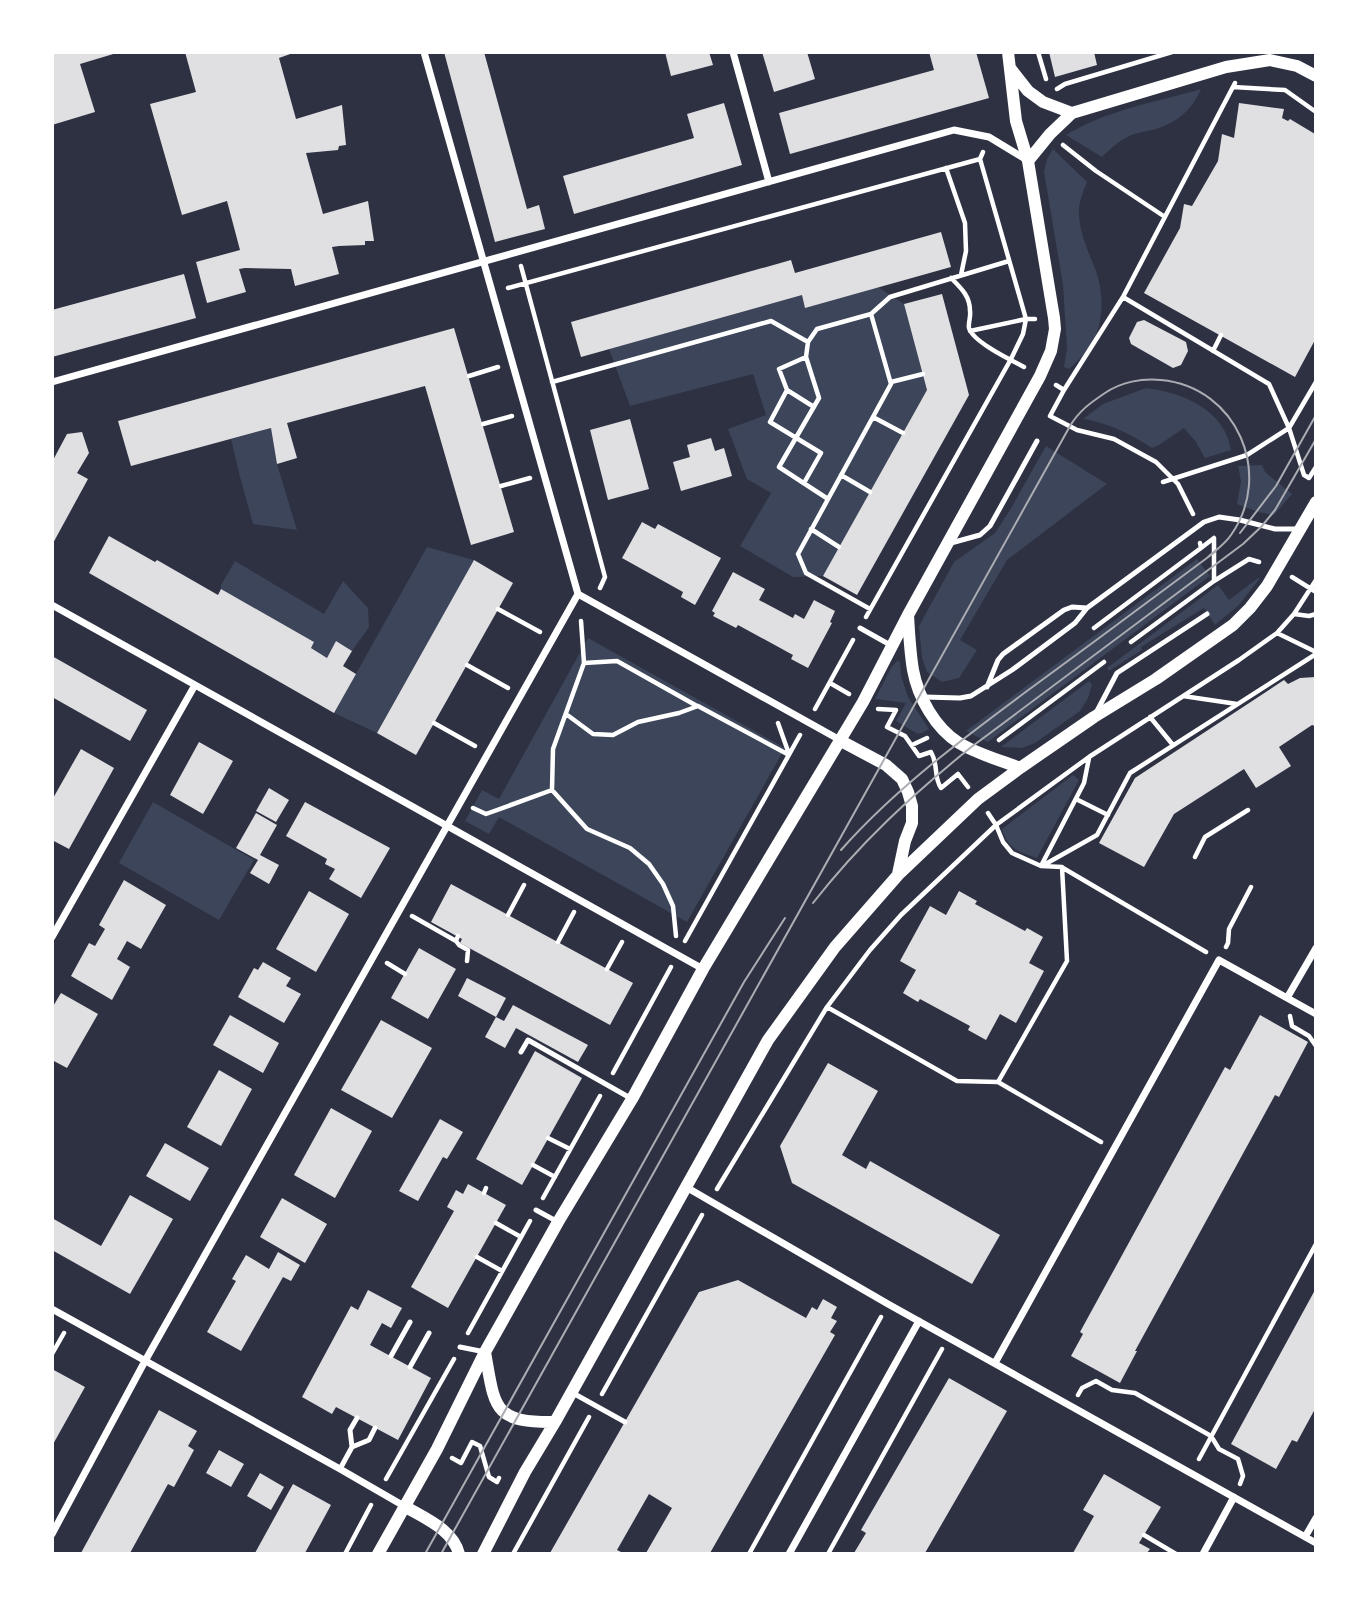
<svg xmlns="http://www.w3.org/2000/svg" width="1368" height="1606" font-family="Jost,sans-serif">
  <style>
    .green { fill: #3c4559 }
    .building { fill: #e0e0e3 }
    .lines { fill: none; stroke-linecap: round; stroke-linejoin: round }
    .path { stroke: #fff; stroke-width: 4.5 }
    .service { stroke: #fff; stroke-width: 5 }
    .minor { stroke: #fff; stroke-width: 7 }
    .tertiary { stroke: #fff; stroke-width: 12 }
    .tram { stroke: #abadb3; stroke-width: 2 }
  </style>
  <rect width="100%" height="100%" fill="#2d3142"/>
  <path class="green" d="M1201,89C1191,111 1179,121 1156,129C1149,131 1141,132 1134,134C1121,139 1112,147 1102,157L1066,135C1107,110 1156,102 1201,89Z
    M1053,149L1087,182C1084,190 1080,199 1079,208C1078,231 1088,250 1096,271C1103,290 1104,316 1096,335C1091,349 1079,360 1069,369L1064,367L1067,348L1063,285L1044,172L1047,159Z
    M878,287L904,304L927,390L823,576L793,577L740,546L771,493L747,479L728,429L766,415L753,374L630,406L609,349L802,295L805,307Z
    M1146,388C1182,392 1225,410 1231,450L1205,458L1196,442L1184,428L1159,445L1152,448C1131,434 1108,423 1083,419L1103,404Z
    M271,428L277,464L297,530L253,524L240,477L231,439Z
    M1046,446L1107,484L1007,560L960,640L977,650L959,678L942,682L927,672L922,658L919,626L954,562L995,533L1010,510Z
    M1262,465L1265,472L1292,494L1274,515L1258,512L1237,504L1241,481L1238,466Z
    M427,547L474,560L377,733L334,713Z
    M1197,559L1210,576L988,742L966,731Z
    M235,561L324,614L343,581L368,608L369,627L352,651L336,641L327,658L311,648L314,642L221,589V585Z
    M1258,578H1260L1239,605L1215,625L1204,608L1141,647L1142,650L1109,671L1107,668L1218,585L1229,600Z
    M588,638L785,748L687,922L499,817L489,834L465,821L482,790L499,799Z
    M897,661L900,662L901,676L908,697L929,729L922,733L918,734L896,721L906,703L875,699L891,668Z
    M1089,681L1092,685L1088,698L1080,711L1035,743L1022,748L1001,747Z
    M1073,775L1079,780L1037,858C1019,852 1008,850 1002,829Z
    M153,802L254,860L219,920L119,863Z"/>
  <path class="building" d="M52,52H120L80,64L95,112L52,125Z
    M185,52H296L279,58L296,119L342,105L346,145L339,146L338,150L306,153L323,214L368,201L374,241H365V245L339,246L332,247L339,274L295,286L291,269L245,268L239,269L246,292L207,303L196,262L240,250L227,201L182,215L150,104L196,92Z
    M444,52H484L527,209L539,205L545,229L495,242Z
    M665,52H709L713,65L671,76Z
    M762,52H807L815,79L774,92Z
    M929,52H976L989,98L790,154L779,113L934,70Z
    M1049,52H1094L1097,65L1055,77Z
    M724,103L742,165L574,214L563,176L694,138L687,114Z
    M1239,103L1284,109L1282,118L1288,121L1290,119L1315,134V340L1295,377L1144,293L1180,228L1184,204L1192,206L1218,161L1222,134L1234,138Z
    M941,232L951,267L805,308L802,295L581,357L571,322L791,260L795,273Z
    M184,274L196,318L52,357V310Z
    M942,294L969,395L857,595L823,576L927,390L904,304Z
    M1144,320L1186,342L1188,351L1181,365L1173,368L1131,344L1129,338L1137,322Z
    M454,328L514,532L471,545L425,386L287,423L297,458L277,464L271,428L131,466L118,421Z
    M630,419L649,489L608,500L590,430Z
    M82,432L89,453L77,473L88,479L52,545V462L67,434Z
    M711,438L715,451L724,448L732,476L681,491L673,462L690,457L687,445Z
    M642,522L655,529L658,524L721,558L695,605L681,597L683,592L622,558Z
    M109,536L155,562L157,560L218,595L221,589L314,642L311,648L327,658L336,641L352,651L343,666L356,674L334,713L89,573Z
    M474,560L513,583L416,755L377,733Z
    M733,572L765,589L759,600L793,618L795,614L804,619L814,600L835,611L830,622L832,623L808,668L791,659L793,655L738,625L736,628L713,616L715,613L712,611Z
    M52,656L147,710L130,741L52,697Z
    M1315,677V726L1312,725L1279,747L1291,766L1256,788L1244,769L1174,814L1144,867L1099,843L1135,778L1284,680L1288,684L1300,678Z
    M199,742L233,761L203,814L170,795Z
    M81,749L114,768L69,849L52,840V800Z
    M269,788L289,800L276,822L256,811Z
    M305,802L390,848L361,898L329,879L335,869L325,864L327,859L286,836Z
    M256,813L277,825L260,855L279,865L269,884L250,873L258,860L236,848Z
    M124,880L166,905L141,949L127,941L117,959L130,967L112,1000L71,976L89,943L95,946L105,929L99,925Z
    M451,884L633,983L610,1025L460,943L462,939L431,922Z
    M309,891L349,914L316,972L276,949Z
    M959,891L977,901L975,904L1025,931L1027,928L1043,937L1029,963L1044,971L1016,1023L1000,1014L986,1040L968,1030L970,1026L920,999L918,1002L903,993L916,970L900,961L930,906L946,915Z
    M419,948L456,969L428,1019L391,998Z
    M263,962L291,978L286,986L301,994L284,1023L238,997L254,968L258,970Z
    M467,978L506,998L496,1017L458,996Z
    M61,993L98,1014L67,1068L52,1060V1008Z
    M513,1005L588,1045L578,1062L516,1028L505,1048L485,1037L496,1017L504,1021Z
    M230,1015L279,1043L263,1073L213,1045Z
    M1260,1015L1308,1042L1279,1097L1275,1095L1135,1351H1137L1120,1383L1071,1356L1083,1334L1080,1332L1225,1067L1230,1070Z
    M381,1020L432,1048L392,1118L341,1090Z
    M535,1051L582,1078L522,1185L476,1159Z
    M828,1063L878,1091L842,1155L866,1169L870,1161L1000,1235L972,1284L792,1183L780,1146Z
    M219,1070L252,1089L221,1146L187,1127Z
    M331,1108L372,1131L335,1198L294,1175Z
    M440,1119L463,1132L447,1159L443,1157L418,1201L399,1191Z
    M165,1143L209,1168L190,1201L146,1176Z
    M468,1184L506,1205L448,1308L411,1287L454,1211L447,1207L456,1190L463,1194Z
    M130,1195L173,1219L130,1294L52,1250V1218L101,1246Z
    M282,1198L327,1224L305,1263L260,1237Z
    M278,1252L300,1265L291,1281L283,1277L241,1351L207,1332L236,1281L232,1279L246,1255L269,1269Z
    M738,1280L806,1318L812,1307L817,1310L823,1299L837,1307L831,1318L837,1321L830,1332L835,1335L710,1553H646L672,1508L649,1494L617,1550L623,1553H550L699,1292Z
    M368,1290L402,1308L391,1328L382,1323L370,1345L431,1378L398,1440L336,1407L332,1414L302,1397L351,1306L358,1310Z
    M1315,1290V1409L1297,1442L1292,1440L1276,1469L1231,1444Z
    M52,1369L85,1387L52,1446Z
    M949,1378L1007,1411L925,1553H854L866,1533L861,1530Z
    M159,1410L197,1431L188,1446L194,1450L174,1487L168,1484L130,1553H81Z
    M219,1450L244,1464L231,1487L206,1473Z
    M260,1473L284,1487L271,1510L247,1496Z
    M1104,1474L1161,1507L1139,1543L1150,1549L1147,1553H1073L1094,1516L1083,1510Z
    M293,1484L331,1505L305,1553H255Z"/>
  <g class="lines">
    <path class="path" d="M1038,52L1046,79
      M1233,87L1285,90L1316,112
      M1057,89L1065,84L1172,52
      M1063,145L1096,171L1165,217
      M946,168L965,223L966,251L961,275
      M521,266L605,577L600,588
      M951,278C961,288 970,296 970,311C971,317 968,323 969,328C973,342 1011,360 1024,367
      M508,288L980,159
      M1123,297L1269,384L1289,428
      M871,314L890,297L1009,261
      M970,331L1026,319H1035
      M808,342L806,357L819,398L779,467L828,499
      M1213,351L1221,335
      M469,376L498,367
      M552,382L771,321L808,342L817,329L871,314L891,384L798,554L806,573L870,609
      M891,382L923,374
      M1056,385L1064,390L1050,416L1077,430L1114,439L1156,462L1178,484L1193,514
      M787,390L814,407
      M1064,390L1123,297L1235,83
      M873,417L903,433
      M483,424L512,416
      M1289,428L1316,382
      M841,475L870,492
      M1163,482L1247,455L1289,428L1304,475L1309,478L1316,467
      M804,483L821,453L770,422L787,390L779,369L806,357
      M501,486L530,478
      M811,529L839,547
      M1200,543L1201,548L1214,538V581L1249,559L1259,562
      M1292,577L1316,592
      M498,609L540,632
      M1294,614L1309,616L1316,614
      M866,617L1011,359L1023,334L1026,319L980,159L983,152
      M1094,628L1201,548
      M1277,633L1316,652
      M1131,642L1214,581
      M584,663L617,661L697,706
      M467,665L508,688
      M830,683L849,694
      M1183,696L1237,704
      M815,709L853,640
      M878,709L896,710L887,727L905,736L919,756L931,752C939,766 933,776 941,788L958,774L968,787
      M566,714L593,734L613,735L638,722L679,713L698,706L789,755
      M1150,717L1173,745
      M434,723L475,746
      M778,723L789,754
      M999,740L1104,662
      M912,745L927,738
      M552,790L553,749L584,663L581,621
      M1076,799L1108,815
      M473,808L486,814L552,790L587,829L630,848L649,864L663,884L673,906L676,936
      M1195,857L1205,837L1248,810
      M1042,864L1084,783L1089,758
      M1042,866L1097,835L1130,773L1316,654
      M1063,868L1206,952
      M508,915L524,885
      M412,916L456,941L458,936
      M456,941L459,945L468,950L467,961
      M685,941L800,735
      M558,942L574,912
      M1226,947L1228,943L1229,929L1251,887
      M387,963L405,974
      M607,969L622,942
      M827,1007L957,1081L998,1082L1067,961L1062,867L1041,866L1012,853L1003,842L996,825L988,813
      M1290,1016L1292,1026L1309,1036L1316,1046
      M613,1073L671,967
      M998,1082L1101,1142
      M548,1138L570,1149
      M533,1165L555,1177
      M717,1189L827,1007L870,950L901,915L996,825L1089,757L1239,660L1277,633L1294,614L1316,580
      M484,1193L486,1188
      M543,1198L600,1096
      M496,1223L521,1237
      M477,1257L502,1271
      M468,1333L530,1221
      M52,1354L64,1333
      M602,1394L702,1215
      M1078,1395L1082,1388L1096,1381L1112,1390L1135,1393L1211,1436L1219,1449L1238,1459L1243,1476L1240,1484
      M452,1458L461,1463L472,1442L480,1446L489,1477L497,1482L499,1478
      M1199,1459L1316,1244
      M386,1479L454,1359
      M1144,1535L1176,1554
      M345,1554L371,1505
      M513,1554L589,1417
      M749,1554L881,1317
      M828,1554L942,1349"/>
    <path class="service" d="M951,543L980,535L990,526L1037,441
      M860,628L892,646
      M987,687L998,660L1003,654L1064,610L1072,607L1087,608
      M924,697L960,698L971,696L1012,670L1075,623L1087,608L1204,522L1219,517L1240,520L1275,529H1297
      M1097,711L1117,673L1207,614
      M521,1052L528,1040L632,1099
      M536,1210L558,1222
      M460,1347L485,1352
      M391,1356L410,1322
      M410,1367L429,1333
      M571,1392L625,1422
      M357,1418L350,1430L352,1447L369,1440L375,1428
      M340,1469L352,1447"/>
    <path class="minor" d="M424,52L578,594
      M733,52L769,182
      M52,382L954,130L989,137L1027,160
      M578,594L840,740
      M52,605L703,969
      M52,937L195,685
      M1287,998L1316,948
      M686,1187L888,1304L1316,1543
      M52,1309L340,1469L404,1506
      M995,1363L1219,960L1316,1014
      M52,1534L145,1361L578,594
      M1305,1537L1316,1518
      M789,1554L919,1321
      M1203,1554L1234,1497"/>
    <path class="tertiary" d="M1010,68L1028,91L1043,102L1072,113
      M1028,161L1050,134L1072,113L1226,67L1270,60L1297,66L1316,76
      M908,615C909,633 910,652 913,670C918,697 935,728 959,743C977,754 1000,760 1020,768
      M841,741L886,765L902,779L908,792L912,806V823L905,841L898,874
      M485,1352C495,1407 492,1423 555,1422
      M404,1506C424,1518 453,1529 459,1554
      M378,1554L437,1449L485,1352L558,1222L632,1099L703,969L863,702L908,615L1040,376L1051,351L1055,329L1054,318L1028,161L1016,121L1008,52
      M483,1554L525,1472L555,1422L768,1040L835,947L898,875L978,799L1020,768L1094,717L1156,679L1233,625L1250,608L1267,586L1316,502"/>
    <path class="tram" d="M1240,533L1276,486L1316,415
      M841,850C895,789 961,740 1027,691C1090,645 1152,599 1215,552
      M813,903C860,843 911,796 970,748L1243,544L1262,526L1275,510L1316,439
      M425,1554L744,982L785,918
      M441,1554L1070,426C1079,411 1090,403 1105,393C1121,382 1142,378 1161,380C1237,387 1274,474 1231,535C1225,544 1216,550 1208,557"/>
  </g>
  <rect width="1368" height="1606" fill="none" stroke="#ffffff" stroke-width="108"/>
</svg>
